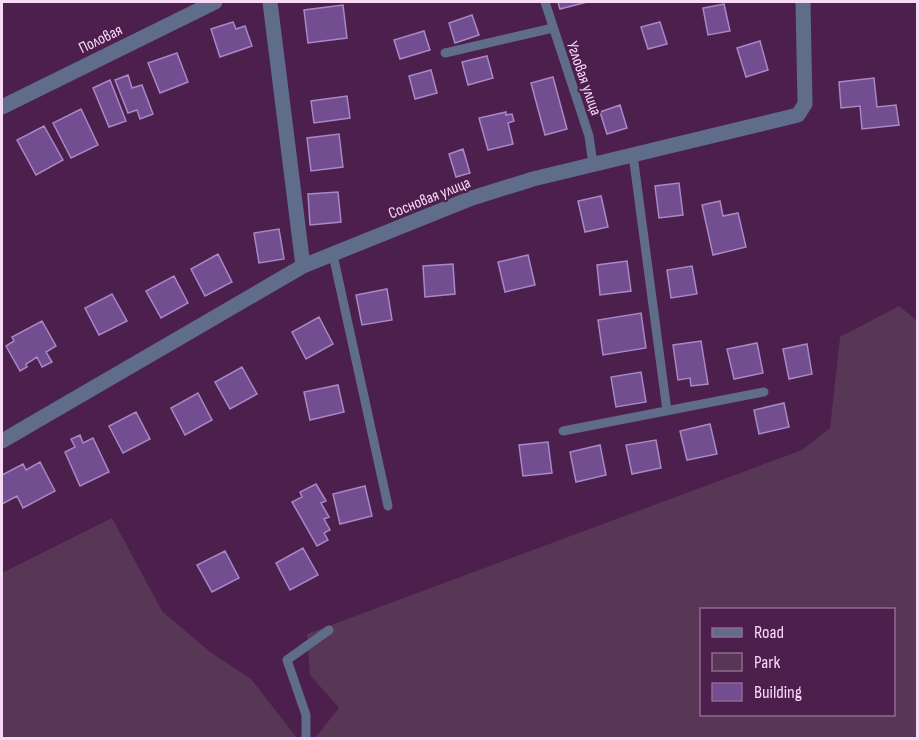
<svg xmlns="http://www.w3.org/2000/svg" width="919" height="740" font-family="'Sofia Sans Condensed',sans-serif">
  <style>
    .green { fill: #573656; fill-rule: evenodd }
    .building { fill: #724e91; stroke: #a888c6; stroke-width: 1.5 }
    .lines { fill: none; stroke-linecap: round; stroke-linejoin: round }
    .lane { stroke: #5f6c8a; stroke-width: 9 }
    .street { stroke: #5f6c8a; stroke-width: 15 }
    .labels { text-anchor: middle; stroke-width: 4.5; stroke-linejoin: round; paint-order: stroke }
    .street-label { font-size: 16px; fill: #f7daf6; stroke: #4d1f4d }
  </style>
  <rect width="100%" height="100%" fill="#4d1f4d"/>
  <path class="green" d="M899,306L917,321V738H315L339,708L310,675L307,634L802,450L830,428L840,337ZM702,610H894V714H702Z
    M112,518L162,611L210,652L251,679L297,738H2V573Z"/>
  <path class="building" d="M558,2H587L560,9Z
    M724,4L730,31L708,35L703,8Z
    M343,5L347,38L308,43L304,10Z
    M472,15L479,35L455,43L449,23Z
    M233,22L236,29L245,26L252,46L220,57L211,29Z
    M660,22L667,44L648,49L641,27Z
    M424,31L430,50L400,59L394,40Z
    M760,41L768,70L746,77L737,48Z
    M177,53L188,82L160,93L148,63Z
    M487,56L493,78L468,85L462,62Z
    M431,70L437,93L415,99L409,76Z
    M128,75L132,88L142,85L153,114L140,119L137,110L128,113L115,80Z
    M553,77L567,129L545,135L531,83Z
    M874,78L877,107L896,105L899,125L862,129L860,106L841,108L839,82Z
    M110,80L126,121L109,127L93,88Z
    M347,96L350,118L314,123L311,101Z
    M620,105L627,128L607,134L600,112Z
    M81,109L98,145L71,158L53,123Z
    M506,112V115L512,114L514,121L508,123L513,144L488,150L479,118Z
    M44,126L63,160L36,175L17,140Z
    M339,134L343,167L311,171L307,138Z
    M463,149L470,173L456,177L449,154Z
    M679,183L683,215L659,218L655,186Z
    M338,192L341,222L310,225L308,194Z
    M601,196L608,227L585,232L578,201Z
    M720,201L723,216L738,213L746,247L713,255L702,205Z
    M279,229L284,259L259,263L254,233Z
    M218,254L232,282L205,296L191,269Z
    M528,255L535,285L505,292L498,262Z
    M627,261L631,291L600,295L597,265Z
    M453,264L455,294L425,297L423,266Z
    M692,266L697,294L671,298L667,270Z
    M174,276L188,303L161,318L146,291Z
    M387,289L392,320L362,325L356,295Z
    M112,294L127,321L99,335L85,308Z
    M641,313L646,348L603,355L598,320Z
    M319,317L333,344L306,359L292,332Z
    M42,321L56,346L46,352L52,362L42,367L37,357L26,364L27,367L20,371L6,346L14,341L12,337Z
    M701,341L708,384L691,386L690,378L678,380L673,345Z
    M757,343L763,373L734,379L727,349Z
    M807,344L812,374L789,379L783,349Z
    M242,367L257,394L230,409L215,382Z
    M641,372L646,402L616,407L611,377Z
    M338,385L344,412L310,420L304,392Z
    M198,393L212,420L185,435L171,408Z
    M784,403L789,427L759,434L754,410Z
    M136,412L150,439L123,453L109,426Z
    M710,424L717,454L687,460L680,431Z
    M80,435L83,443L93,438L109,472L80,486L65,452L75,447L71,439Z
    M656,440L661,468L632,474L626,445Z
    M548,442L552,473L523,476L519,445Z
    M600,445L606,475L576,482L570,452Z
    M40,462L55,491L23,508L17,496L2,504V475L23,464L26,470Z
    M316,484L326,501L321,503L329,517L324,519L330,530L324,533L328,540L317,546L292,502L302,497L300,492Z
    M365,486L372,516L340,524L333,494Z
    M303,548L318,575L290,590L276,563Z
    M225,551L239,578L212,592L197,565Z"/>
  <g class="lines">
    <path class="lane" d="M545,2L589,136L593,164
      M445,53L553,28
      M633,155L667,411
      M333,255L388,506
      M563,431L764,392
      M306,738V715L287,660L329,630"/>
    <path class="street" d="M270,2L303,266
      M2,107L215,2
      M2,441L303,266L472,198L533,179L798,115L805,104L803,2"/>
  </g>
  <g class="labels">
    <g class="street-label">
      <text transform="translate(100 38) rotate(-26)" y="6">Половая</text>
      <text transform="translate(585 78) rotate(71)" y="6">Угловая улица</text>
      <text transform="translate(429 197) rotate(-22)" y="6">Сосновая улица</text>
    </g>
  </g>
  <rect width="919" height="740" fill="none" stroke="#f7daf6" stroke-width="6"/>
  <rect x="700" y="608" width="195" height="108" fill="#4d1f4d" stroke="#916a91" stroke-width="1.5"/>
  <rect x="712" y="628" width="30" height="9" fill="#5f6c8a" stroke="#916a91" stroke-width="1.5"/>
  <text x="754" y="638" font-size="18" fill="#f7daf6">Road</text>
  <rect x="712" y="653" width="30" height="18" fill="#573656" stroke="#916a91" stroke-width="1.5"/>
  <text x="754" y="668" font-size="18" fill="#f7daf6">Park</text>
  <rect x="712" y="683" width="30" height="18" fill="#724e91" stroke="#916a91" stroke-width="1.5"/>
  <text x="754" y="698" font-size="18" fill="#f7daf6">Building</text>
</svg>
